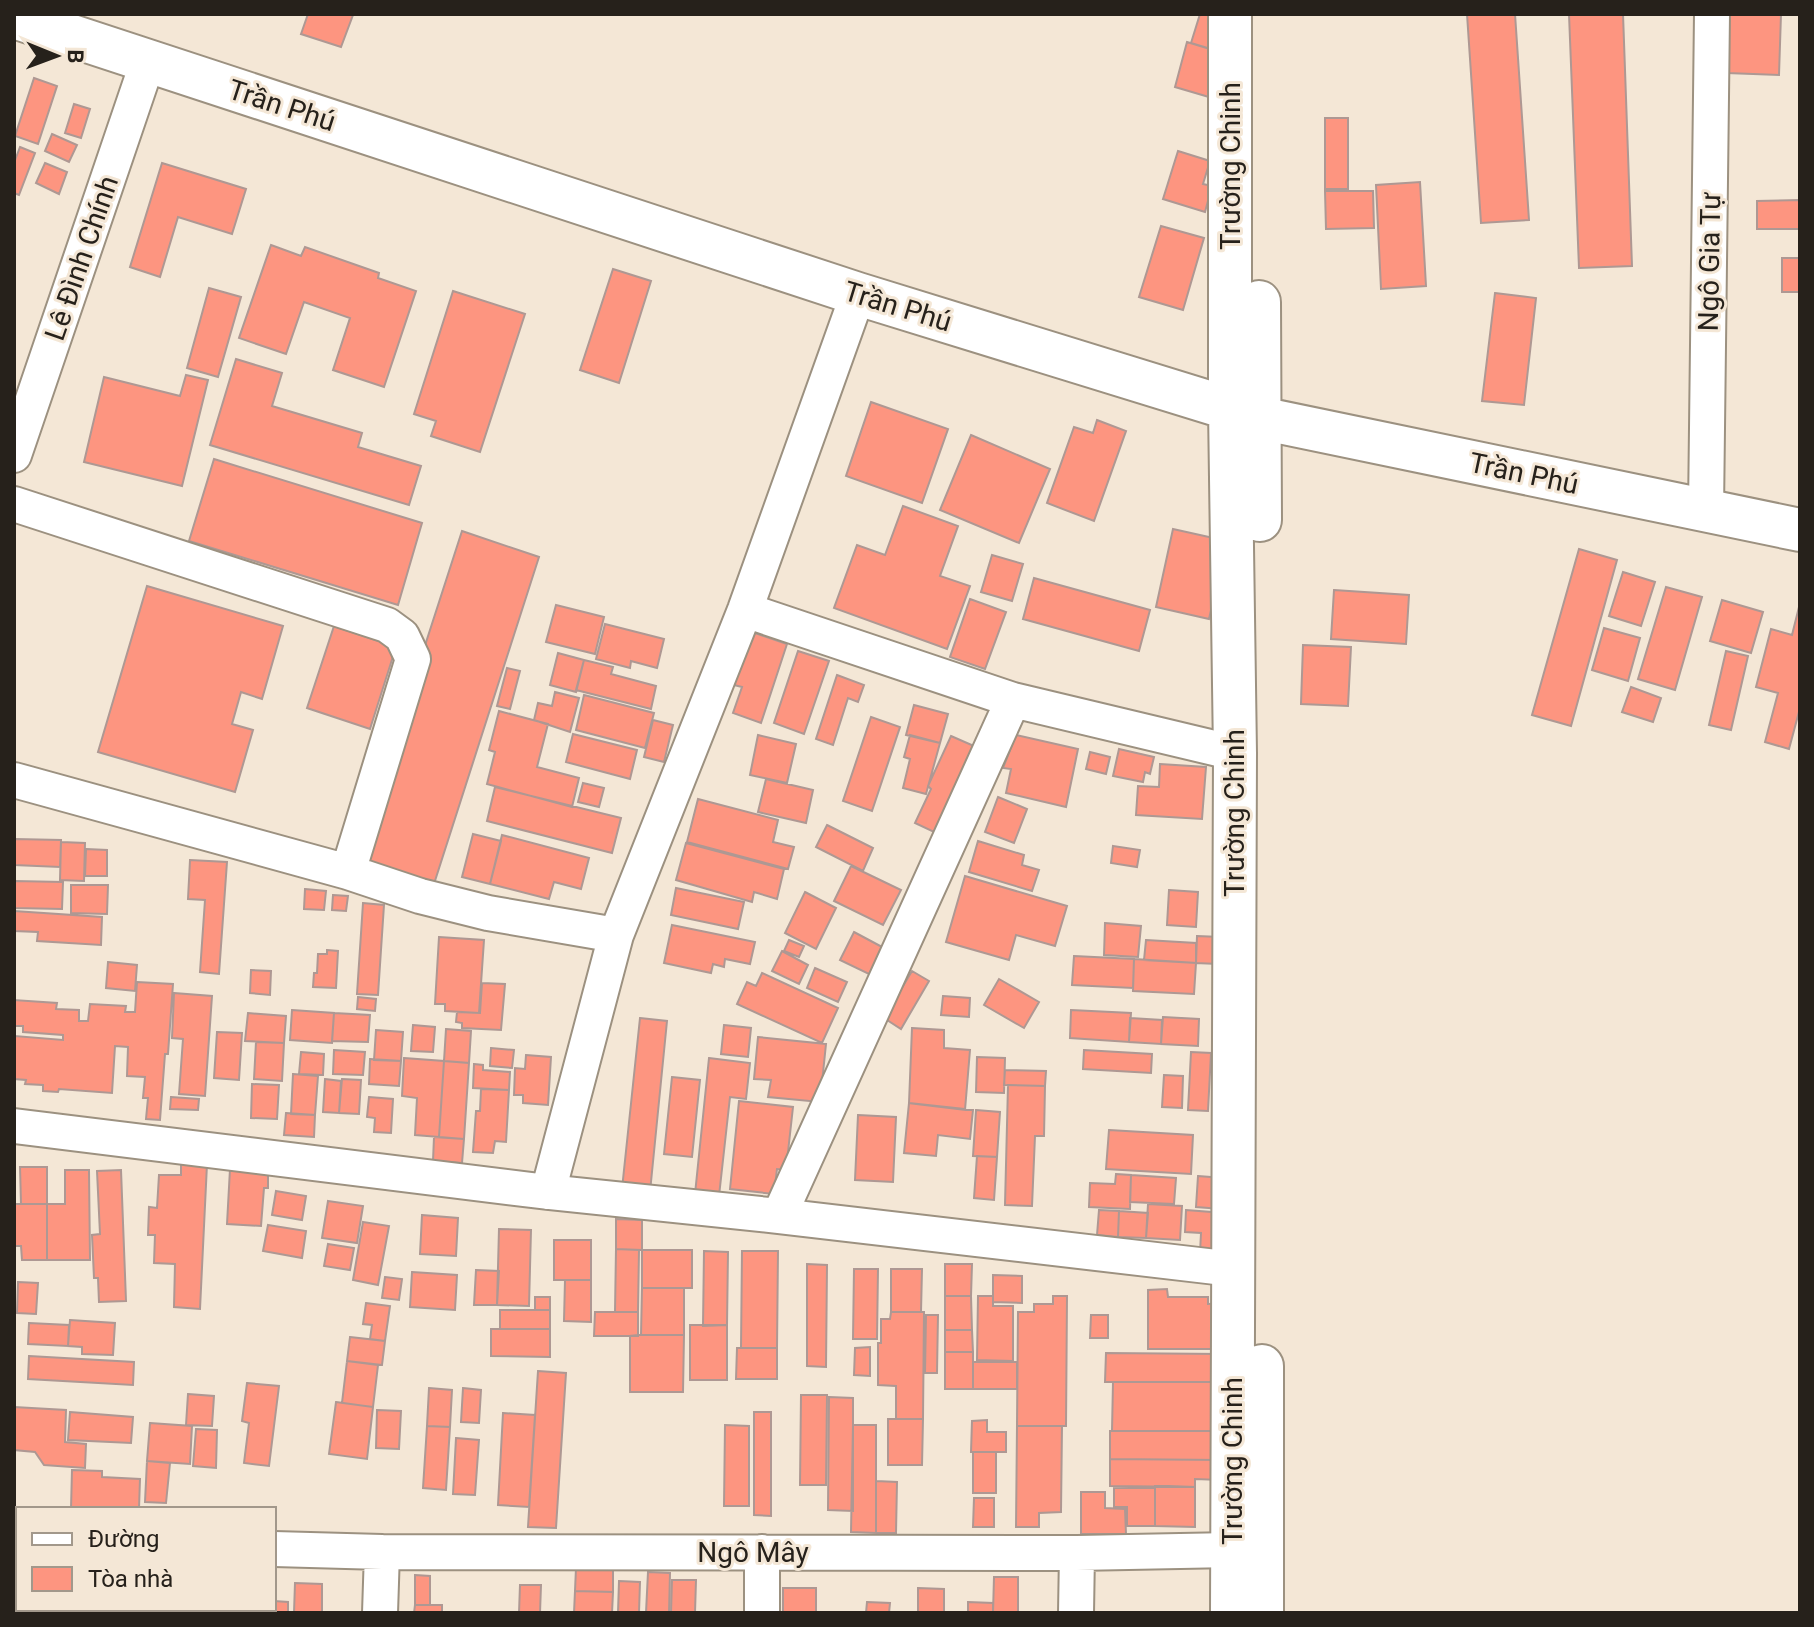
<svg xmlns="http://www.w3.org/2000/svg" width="1814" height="1627" font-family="Roboto,sans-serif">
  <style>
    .building { fill: #fd9580; stroke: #ae9893; stroke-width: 2 }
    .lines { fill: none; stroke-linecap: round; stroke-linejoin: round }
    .minor-casing { stroke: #9c9180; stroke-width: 38 }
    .tertiary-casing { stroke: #9c9180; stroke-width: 46 }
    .minor { stroke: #fff; stroke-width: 34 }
    .tertiary { stroke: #fff; stroke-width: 42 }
    .labels { text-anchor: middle; stroke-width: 6; stroke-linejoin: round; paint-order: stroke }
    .street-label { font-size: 28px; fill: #26211b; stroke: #f4e7d6 }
  </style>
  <rect width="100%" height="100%" fill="#f4e7d6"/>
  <path class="building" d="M308,14L353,15L341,47L301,34Z
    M1200,14H1225L1224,53L1191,43Z
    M1467,14H1515L1529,220L1481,223Z
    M1569,14H1623L1632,266L1579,268Z
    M1728,14H1781L1779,75L1727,73Z
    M1187,42L1233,56L1219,100L1175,87Z
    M34,78L57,86L38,144L15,136Z
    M74,104L90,109L81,138L65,133Z
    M1325,118H1348V189H1325Z
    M52,134L77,145L69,162L45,151Z
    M20,147L35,153L19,195L14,193V163Z
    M1178,151L1210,161L1203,184L1212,186L1205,212L1163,199Z
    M45,163L67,172L59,194L36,183Z
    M162,163L246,189L232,234L178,217L160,277L130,267Z
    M1420,182L1426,286L1381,289L1376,185Z
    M1325,191H1373L1374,228L1326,229Z
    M1800,200V229H1757V201Z
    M1161,226L1204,238L1183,310L1139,297Z
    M271,245L301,256L305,247L379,273L378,278L416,291L384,387L333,370L350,318L304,302L286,354L239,338Z
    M1782,258H1800V292H1782Z
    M613,269L651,281L619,383L580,370Z
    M209,288L241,297L218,377L187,368Z
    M453,291L525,314L480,452L431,436L436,421L414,414Z
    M1495,293L1536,298L1524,405L1482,401Z
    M236,359L282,373L272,406L362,433L358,447L421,466L409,505L210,445Z
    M186,375L208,380L182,486L84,462L104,377L180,396Z
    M871,402L948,429L922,503L846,476Z
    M1097,420L1126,431L1094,521L1047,503L1074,427L1093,433Z
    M971,435L1050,469L1019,543L940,510Z
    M214,459L422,523L398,605L189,541Z
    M903,506L958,526L940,576L970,586L947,649L834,608L857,545L885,555Z
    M1173,529L1227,541L1209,619L1156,607Z
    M462,531L539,557L433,887L355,862Z
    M1579,549L1617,560L1571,726L1532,715Z
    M992,555L1023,564L1012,601L981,592Z
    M1623,572L1655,582L1641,626L1609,616Z
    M1034,578L1150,610L1139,651L1023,619Z
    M147,586L283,626L262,699L241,692L232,724L253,730L235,792L98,752Z
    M1666,587L1702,597L1675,690L1638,679Z
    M1334,590L1409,595L1406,644L1331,639Z
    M970,599L1006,612L985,669L950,657Z
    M1722,600L1763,612L1751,653L1710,641Z
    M1800,603V708L1789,749L1765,742L1778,693L1756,687L1771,629L1792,635Z
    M556,605L604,617L595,654L546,642Z
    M605,624L664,639L657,668L631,661L630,668L596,659Z
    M334,626L396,647L370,729L307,708Z
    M1604,628L1640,638L1628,681L1592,670Z
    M752,632L787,644L761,723L733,713L742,687L734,685Z
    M1303,645L1351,647L1348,706L1301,704Z
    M798,651L829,661L804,734L774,723Z
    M1726,651L1748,656L1731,730L1709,725Z
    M558,653L584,660L576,692L550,685Z
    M584,660L613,667L611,674L656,686L651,709L576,690Z
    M507,668L520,671L510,709L497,706Z
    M837,675L864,685L858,702L848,698L833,745L816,739Z
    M1631,687L1661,698L1653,722L1622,712Z
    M555,692L579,698L570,732L534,720L538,703L552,706Z
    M584,695L654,713L645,748L576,730Z
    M914,705L948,714L940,743L906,735Z
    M499,711L548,724L537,767L579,778L572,807L487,784L495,752L489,750Z
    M871,717L900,727L872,811L843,801Z
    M653,720L673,725L664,762L644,757Z
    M573,734L637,750L630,779L566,762Z
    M758,735L796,744L787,783L750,775Z
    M910,735L940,743L926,794L903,788L910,759L904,757Z
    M1016,735L1078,749L1066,807L1006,793L1011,769L1003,768Z
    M951,736L974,746L934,832L915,823L931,789L928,786Z
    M1119,749L1154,757L1150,774L1145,772L1143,782L1113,776Z
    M1090,752L1110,757L1106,774L1086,769Z
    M1160,764L1206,767L1202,819L1136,815L1138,786L1159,787Z
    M766,779L813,790L806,823L758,812Z
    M583,783L604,788L599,807L578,802Z
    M495,787L621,818L612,853L487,821Z
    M998,797L1027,809L1014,843L985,832Z
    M698,799L778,820L773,842L794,847L788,869L687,842Z
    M827,825L873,848L863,871L816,847Z
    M473,834L501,841L490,884L462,877Z
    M502,835L589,858L581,889L554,882L549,899L490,884Z
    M15,839L61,840L60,867L14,865Z
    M978,841L1024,855L1022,865L1039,870L1032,891L969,872Z
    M61,842L85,843L84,881L60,880Z
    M686,843L784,869L777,899L754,892L752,902L676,880Z
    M1113,846L1140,850L1137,867L1111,863Z
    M86,849L107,850V876H85Z
    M190,860L227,862L219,974L200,972L205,900L188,899Z
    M851,866L901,890L883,925L834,901Z
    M965,876L1067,906L1055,946L1016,935L1009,960L946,942Z
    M14,881L63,882L62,909L14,908Z
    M71,885H108L107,914L71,913Z
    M676,888L744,902L738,929L671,915Z
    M305,889L326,891L324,910L304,909Z
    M1169,890L1198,892L1196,927L1167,925Z
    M805,892L836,908L816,949L785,933Z
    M333,895L348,896L346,911L332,910Z
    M363,903L384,905L378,995L357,994Z
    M14,911L102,917L101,945L37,941L38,932L14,931Z
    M1105,923L1141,926L1138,957L1104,955Z
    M672,925L755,942L750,964L725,959L724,967L713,964L711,973L664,963Z
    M854,932L884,948L871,975L840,960Z
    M1197,936L1220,937L1218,964L1196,963Z
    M439,937L484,940L479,1013L445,1011V1004H435Z
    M789,940L804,946L799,957L784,951Z
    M1146,940L1196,943V963L1144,960Z
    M327,950L338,951L336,988L313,987L314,973H317L318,954H327Z
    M782,951L808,965L799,984L772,971Z
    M1074,956L1134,959L1133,988L1072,985Z
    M1134,959L1196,963L1194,994L1133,991Z
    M108,962L137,965L135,991L106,988Z
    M815,968L847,982L838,1002L807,988Z
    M251,970L271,971L270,995L250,993Z
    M912,971L929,981L901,1029L884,1018Z
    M762,973L838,1008L822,1043L737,1004L747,982L756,986Z
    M999,979L1039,1002L1024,1028L984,1005Z
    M137,982L173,984L168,1054H165L160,1120L146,1119L148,1098H143L145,1077L127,1076L128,1047L115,1046L112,1093L59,1089L58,1092L43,1091V1085L25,1084L26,1080L14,1079L15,1036L63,1040V1035L23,1032V1026H14V1000L57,1003L56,1009L79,1010V1021H88L90,1004L126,1006L125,1012H135Z
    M482,983L505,984L501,1030L462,1028V1023L456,1022L457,1012L480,1013Z
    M174,993L212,996L205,1096L179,1094L183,1039L172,1038Z
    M943,996L970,998L969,1017L941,1015Z
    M358,997L376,999L375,1011L357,1009Z
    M292,1010L334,1013L332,1043L290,1040Z
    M1071,1010L1131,1013L1129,1042L1070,1038Z
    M248,1013L286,1016L284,1043L245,1041Z
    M334,1013L370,1015L368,1042L332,1041Z
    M1163,1017L1199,1019L1198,1046L1161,1044Z
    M640,1018L667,1021L650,1192L622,1189Z
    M1130,1018L1162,1020L1161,1044L1129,1042Z
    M413,1025L435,1027L433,1052L411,1051Z
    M724,1025L751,1028L748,1057L721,1054Z
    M912,1028L944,1030V1048L970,1050L965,1110L909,1103Z
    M446,1029L471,1031L469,1063L444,1061Z
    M376,1030L403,1032L401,1061L374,1060Z
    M217,1032L242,1033L239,1080L214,1078Z
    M758,1037L826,1044L820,1102L768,1097L771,1080L754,1079Z
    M256,1042L284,1043L282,1081L254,1079Z
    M491,1048L514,1050L512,1068L490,1066Z
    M334,1050L365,1052L363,1075L333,1074Z
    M1084,1050L1152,1054L1151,1073L1083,1069Z
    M301,1052L324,1054L323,1075L299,1074Z
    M1191,1052L1211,1053L1208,1111L1188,1110Z
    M526,1055L551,1057L548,1105L523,1103V1095H514L515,1068L525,1069Z
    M977,1057L1005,1058L1004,1093L976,1092Z
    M404,1058L444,1061L439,1137L415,1135L417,1098L402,1096Z
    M709,1058L750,1063L746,1099L730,1097L719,1196L695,1194Z
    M370,1059L401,1061L399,1086L369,1084Z
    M444,1061L469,1063L464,1139L439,1137Z
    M474,1064L483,1065V1070L510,1072L509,1090L473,1088Z
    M1005,1070L1046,1071L1045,1086L1004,1085Z
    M293,1074L318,1076L315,1115L291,1114Z
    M1164,1075L1183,1076L1182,1108L1162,1107Z
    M672,1077L700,1080L692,1157L664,1154Z
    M325,1079L341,1081L339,1113L323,1112Z
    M342,1079L361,1080L359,1114L339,1113Z
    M252,1084L279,1085L277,1119L251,1118Z
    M1008,1085L1045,1086L1044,1136H1035L1032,1206L1005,1205Z
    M481,1089L509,1090L506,1142L495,1141L493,1153L473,1152L476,1111H480Z
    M171,1097L199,1099L198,1110L170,1109Z
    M369,1097L393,1099L391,1133L374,1132L375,1118L367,1117Z
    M739,1101L793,1107L786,1170L777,1169L774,1194L730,1189Z
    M909,1103L973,1110L970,1139L938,1135L936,1156L904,1153Z
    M976,1110L1000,1112L997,1157L973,1156Z
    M286,1113L315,1115L314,1137L284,1135Z
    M858,1115L896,1117L893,1182L855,1180Z
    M1109,1130L1193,1135L1191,1174L1106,1169Z
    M434,1137L464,1139L462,1163L433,1161Z
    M977,1156L997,1157L994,1200L974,1198Z
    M181,1163L207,1164L200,1309L174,1307L175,1264L154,1263L155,1235H148L149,1207L157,1208L159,1175H181Z
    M20,1167H47V1204H21Z
    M230,1169L268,1171V1188H264L261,1226L227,1224Z
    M65,1170H89L90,1260H47V1204H65Z
    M121,1170L126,1301L99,1302L98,1278H94L92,1235L100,1234L97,1171Z
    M1116,1174L1131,1175L1130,1209L1089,1207L1090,1183L1115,1184Z
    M1131,1175L1176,1178L1174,1204L1130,1202Z
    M1198,1176L1223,1178L1221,1209L1196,1207Z
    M276,1191L306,1196L302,1220L272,1215Z
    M328,1201L363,1206L357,1243L322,1238Z
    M14,1204H47V1260H22L21,1246H15Z
    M1148,1204L1182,1206L1180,1240L1146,1238Z
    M1099,1210L1119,1211L1118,1237L1097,1235Z
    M1186,1210L1224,1213L1222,1254L1200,1253L1201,1233L1185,1232Z
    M1119,1211L1148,1213L1146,1238L1118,1237Z
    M422,1215L458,1218L456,1256L420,1254Z
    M616,1219L642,1220V1250L616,1249Z
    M363,1222L389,1226L378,1285L353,1280Z
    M268,1225L306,1231L302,1258L263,1251Z
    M499,1229L531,1230L529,1306L497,1305Z
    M554,1240H591V1280H554Z
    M328,1244L354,1248L350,1270L324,1266Z
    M616,1249L639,1250L638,1312H615Z
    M642,1250H692V1288H642Z
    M704,1251L728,1252L727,1325L703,1326Z
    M742,1251H778L777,1348H741Z
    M807,1264L827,1265L826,1367L807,1366Z
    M945,1264H972L971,1296H945Z
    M854,1269H878L877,1339H853Z
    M891,1269H922L921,1312H891Z
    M476,1270L499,1271L497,1305H474Z
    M412,1272L457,1275L455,1310L410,1307Z
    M993,1275L1022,1276V1303L993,1302Z
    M385,1277L402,1279L399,1300L382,1298Z
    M565,1280H591V1322L564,1321Z
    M18,1282L38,1283L36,1314L17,1313Z
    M642,1288H684V1335H641Z
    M1167,1289L1168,1297H1208V1304L1225,1303L1224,1349H1148V1290Z
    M945,1296H971L972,1330H945Z
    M978,1296H993V1306H1013V1361L977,1360Z
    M1053,1296H1067L1066,1426H1017L1018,1312H1034V1304H1053Z
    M535,1297H550V1310H535Z
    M366,1303L390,1306L385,1341L370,1339L372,1325L363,1324Z
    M500,1310H550V1329H500Z
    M595,1312H638V1336H594Z
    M891,1312H924L923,1419H896V1386L878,1385V1343H881V1319H890Z
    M926,1315H938L937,1373H925Z
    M1091,1315H1108V1338H1090Z
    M70,1320L115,1323L113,1355L82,1354V1347L68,1346Z
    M29,1323L69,1325L68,1346L28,1344Z
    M690,1325H727V1380H690Z
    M491,1329H550V1357L491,1356Z
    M945,1330H972L973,1352H945Z
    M638,1335H684L683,1392H630V1336Z
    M350,1337L385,1341L382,1365L347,1361Z
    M870,1347V1376L854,1375L855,1348Z
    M737,1348H777V1379H736Z
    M945,1352H973V1389H945Z
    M1106,1353L1223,1354V1382H1105Z
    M29,1356L134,1362L133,1385L28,1379Z
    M347,1361L378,1365L373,1407L342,1403Z
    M973,1362H1017V1389H973Z
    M538,1371L566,1373L556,1528L528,1527Z
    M1113,1382H1220V1431H1112Z
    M247,1383L279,1386L269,1466L244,1463L249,1423L242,1421Z
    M429,1388L452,1390L450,1427L427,1426Z
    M463,1388L481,1390L479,1423L461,1422Z
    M188,1394L214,1396L212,1426L186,1425Z
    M801,1395H827L826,1485H800Z
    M829,1397L853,1398V1511L828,1510Z
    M336,1402L373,1407L367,1459L329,1454Z
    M14,1407L66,1410L65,1442L86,1444L85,1468L44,1465L35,1452L14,1450Z
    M377,1410L401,1411L399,1449L376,1448Z
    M70,1412L133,1417L131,1443L68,1440Z
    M754,1412H771V1516L754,1515Z
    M503,1413L535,1415L529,1507L498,1505Z
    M888,1419H923L922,1465H888Z
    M987,1420V1432H1006V1452H971L972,1421Z
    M150,1423L192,1426L190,1464L147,1461Z
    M725,1425L749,1426V1506H724Z
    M853,1425H876V1533L851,1532Z
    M427,1426L450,1427L446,1490L423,1488Z
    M1017,1426H1062L1061,1512L1039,1513V1527H1016Z
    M196,1429L217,1430L216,1468L193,1466Z
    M1110,1431H1224L1220,1460L1110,1459Z
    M456,1438L479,1440L475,1495L453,1494Z
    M973,1452H996V1493H973Z
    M1110,1459L1220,1460V1480L1195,1479V1487L1110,1486Z
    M147,1461L170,1463L166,1503L145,1502Z
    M72,1470L102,1471V1477L140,1479L139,1509H71Z
    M876,1481L897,1482L896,1533H876Z
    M1155,1486L1195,1487V1527L1155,1526Z
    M1114,1488H1155V1526H1127V1507H1114Z
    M1081,1492H1105V1508L1125,1509L1126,1534H1081Z
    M974,1498H994V1527H973Z
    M576,1568H613V1592L575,1591Z
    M648,1572L670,1573L669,1613H646Z
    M415,1575L430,1576V1605H415Z
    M994,1577H1018V1613H993Z
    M672,1580H696L695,1613H671Z
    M619,1581L640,1582L639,1613H618Z
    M295,1583L322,1584V1613H294Z
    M520,1585H541L540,1613H519Z
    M783,1588H816V1613H783Z
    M918,1588L944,1589V1613H918Z
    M575,1591L613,1592L612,1613H574Z
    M274,1601L288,1602V1613H267V1609H274Z
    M867,1602L890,1603L889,1613H866Z
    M968,1602L993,1603V1613H968Z
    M415,1605H442V1613H414Z
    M145,1609H199V1613H145Z"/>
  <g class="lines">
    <g class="minor-casing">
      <path id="minor" d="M14,455L148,61
        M14,504L387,625L402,636L413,659L348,872
        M1706,511L1712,14
        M745,610L1013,700L1235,753
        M14,780L348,872L420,896L488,913L616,935
        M14,1126L548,1192L779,1216L1233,1269
        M548,1192L616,935L745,610L858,294
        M779,1216L1013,700
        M14,1544H18
        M274,1549L382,1552L1077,1553L1232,1550
        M762,1552V1613
        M380,1613L382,1552
        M1076,1613L1077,1553"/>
    </g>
    <g class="tertiary-casing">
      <path id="tertiary" d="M1230,14V409L1235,753L1232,1613
        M14,17L858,294L1260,418L1800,530
        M1259,302L1260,520
        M1262,1366V1613"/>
    </g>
    <use href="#minor" class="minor"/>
    <use href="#tertiary" class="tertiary"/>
  </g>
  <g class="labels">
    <g class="street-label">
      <text transform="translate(282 105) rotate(18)" y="10">Trần Phú</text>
      <text transform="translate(1230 166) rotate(-90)" y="10">Trường Chinh</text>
      <text transform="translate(81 258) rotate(-71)" y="10">Lê Đình Chính</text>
      <text transform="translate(1709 262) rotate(-89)" y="10">Ngô Gia Tự</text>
      <text transform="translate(898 306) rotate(17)" y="10">Trần Phú</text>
      <text transform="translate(1524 473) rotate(12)" y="10">Trần Phú</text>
      <text transform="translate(1234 813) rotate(-90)" y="10">Trường Chinh</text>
      <text transform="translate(1232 1461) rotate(-90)" y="10">Trường Chinh</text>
      <text x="753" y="1562">Ngô Mây</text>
    </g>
  </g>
  <rect width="1814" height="1627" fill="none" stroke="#26211b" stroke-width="32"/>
  <rect x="16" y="1507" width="260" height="104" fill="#f4e7d6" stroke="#a2988b" stroke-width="2"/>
  <rect x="32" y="1533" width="40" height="12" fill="#ffffff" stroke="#a2988b" stroke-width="2"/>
  <text x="88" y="1547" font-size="24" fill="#26211b">Đường</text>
  <rect x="32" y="1567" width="40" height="24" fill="#fd9580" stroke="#a2988b" stroke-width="2"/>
  <text x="88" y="1587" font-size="24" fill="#26211b">Tòa nhà</text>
  <g transform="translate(56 56) rotate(91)" stroke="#f4e7d6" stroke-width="6" paint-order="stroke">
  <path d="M0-6L14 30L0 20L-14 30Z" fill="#26211b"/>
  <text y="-12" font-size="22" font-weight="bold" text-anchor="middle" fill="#26211b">B</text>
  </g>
</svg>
